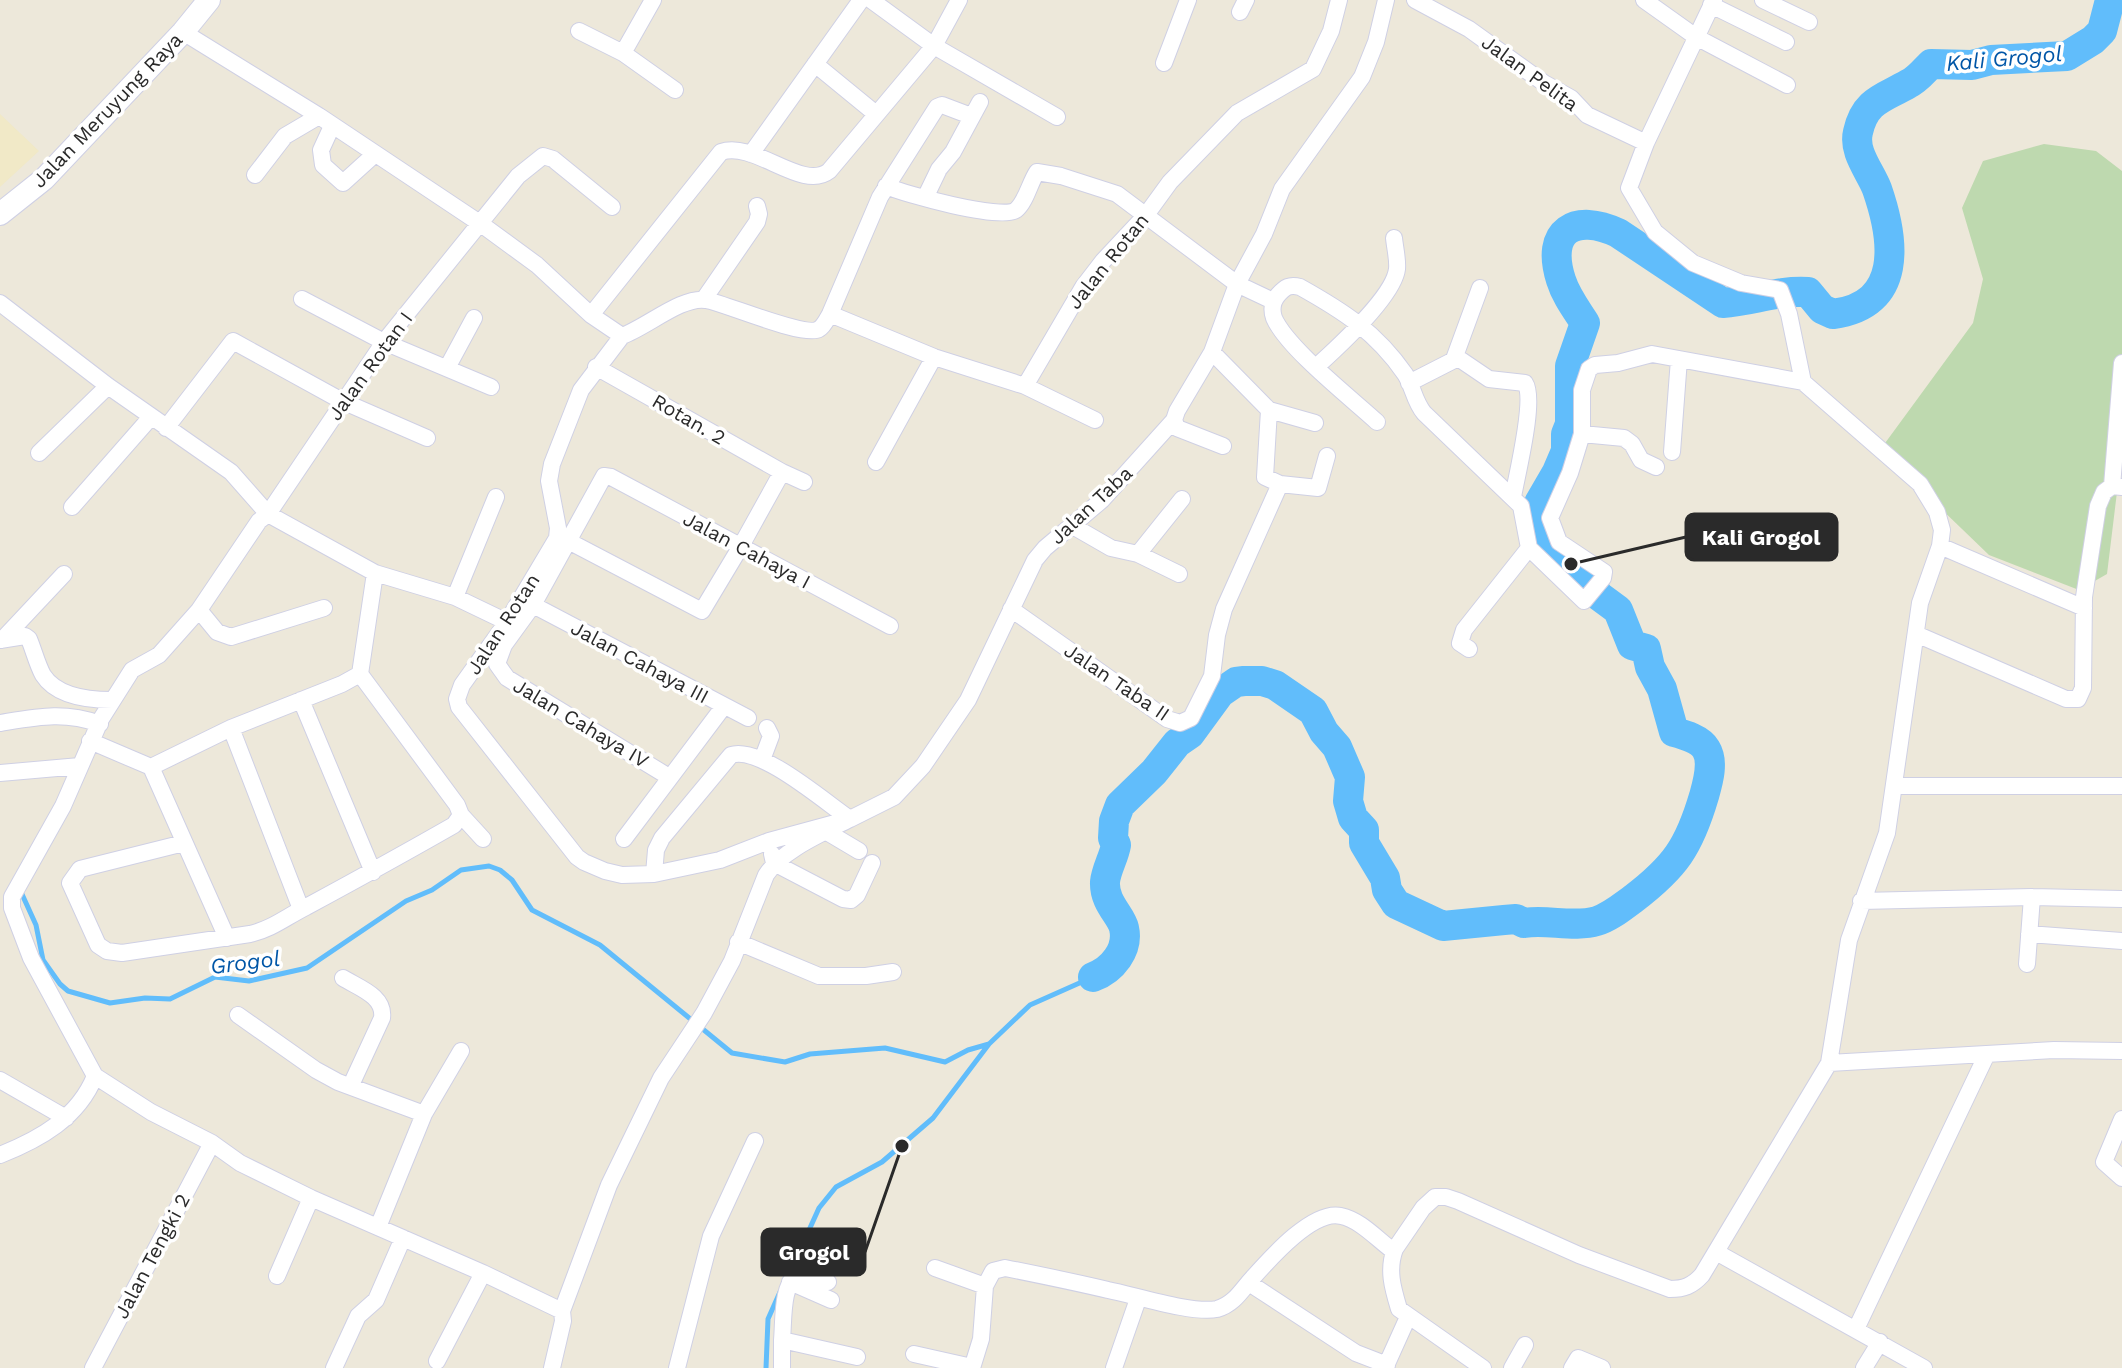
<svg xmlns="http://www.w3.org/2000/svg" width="2122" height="1368" font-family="'Work Sans',sans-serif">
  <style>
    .education { fill: #f1e9c7 }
    .cemetery { fill: #bed9af }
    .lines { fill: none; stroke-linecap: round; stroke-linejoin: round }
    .stream { stroke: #61bdfb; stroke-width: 5 }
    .river { stroke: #61bdfb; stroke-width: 30 }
    .minor-casing { stroke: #cfd0e4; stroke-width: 18 }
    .secondary-casing { stroke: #cfd0e4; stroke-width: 24 }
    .minor { stroke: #fff; stroke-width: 16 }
    .secondary { stroke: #fff; stroke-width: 22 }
    .labels { text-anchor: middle; stroke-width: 7; stroke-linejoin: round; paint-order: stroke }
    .street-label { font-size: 20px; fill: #2a2a2a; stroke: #fff }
    .water-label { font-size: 22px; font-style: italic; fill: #0056a7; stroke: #fff }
    .leader { fill: none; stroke: #2a2a2a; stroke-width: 3 }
    .callout-dot { fill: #2a2a2a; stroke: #fff; stroke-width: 3 }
    .callout { fill: #2a2a2a; stroke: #2a2a2a; stroke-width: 3 }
    .callout-label { font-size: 22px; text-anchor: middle; font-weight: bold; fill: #fff }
  </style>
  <rect width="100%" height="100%" fill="#ede8da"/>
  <path class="education" d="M0,114L39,151L0,187Z"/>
  <path class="cemetery" d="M2044,144L2096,151L2122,171V451L2107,574L2079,590L1989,555L1880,450L1973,323L1983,279L1962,208L1983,161Z"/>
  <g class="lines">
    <path class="stream" d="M2110,1L2117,0
      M21,892L36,925L43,960L60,984L68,991L110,1003L145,998L170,999L215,977L249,981L307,968L406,901L432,890L461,870L489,866L500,870L512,880L532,910L600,945L732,1053L785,1062L810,1054L885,1048L945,1062L968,1050L989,1044
      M790,1272L819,1208L836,1187L882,1162L933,1118L989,1044L1030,1005L1093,977
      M766,1368L768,1319L780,1292"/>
    <path class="river" d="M1093,977C1112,970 1129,950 1124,928C1121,915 1104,903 1105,882C1106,870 1114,857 1116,845L1113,838L1114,821L1120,805L1154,772L1177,743L1190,734L1220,693L1236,682L1244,681H1262L1275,685L1313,711L1324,732L1337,747L1350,777L1348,801L1353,818L1364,830V843L1385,878L1387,890L1396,904L1443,926L1504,920L1516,919L1524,923C1547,919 1574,928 1597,921C1610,917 1622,907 1633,899C1675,867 1689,847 1704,796C1708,782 1714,762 1706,749C1700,739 1685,735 1674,732L1662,689L1650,667L1646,649L1632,645L1618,610L1599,596L1583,573L1556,557L1548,546L1540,524L1539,503L1557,472L1566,451V434L1570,424V366L1585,323C1576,309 1566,296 1561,280C1545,230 1575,213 1618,233L1723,303C1752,301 1778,290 1808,292L1822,309L1833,314C1903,305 1895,241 1877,189C1870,171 1853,152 1858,132C1865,100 1884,98 1908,84C1917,80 1924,71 1931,64L1972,65L1991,60L2067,56L2093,40L2102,31L2110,0"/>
    <g class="minor-casing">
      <path id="minor" d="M653,0L623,53L675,90
        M871,0L934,46L1057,117
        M1415,0L1469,29L1544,83L1571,98L1587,115L1646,143
        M1644,0L1696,37L1787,85
        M1714,0L1646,143L1629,188L1655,232L1693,263L1741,283L1780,290L1789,314L1803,382
        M1763,0L1809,22
        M1711,5L1786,42
        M1240,12L1246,0
        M579,31L623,53
        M183,32L319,116L481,224L537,265L591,315L622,336L581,390L552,464L549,481L558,528L557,538L507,622L462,685L457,699L459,707L577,857L584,862L605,871L622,875L654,874L720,860L769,841L850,819L894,797L923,766L968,700L1035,560L1045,548L1102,500L1174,420
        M1164,63L1188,0
        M815,64L876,114
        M332,126L321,150L323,165L343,183L375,154
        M751,154L861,0
        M255,175L285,136L319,116
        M886,186C904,194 1002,221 1016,210C1026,202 1030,182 1037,172L1061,176L1117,194L1237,284L1273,301
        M925,198L939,169L953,152L980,102
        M302,299L384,342L491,387
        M704,299L757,222L759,214L757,206
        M0,303L108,386L231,472L268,514L375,573L455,597L507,622
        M830,314L934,357L1025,386L1083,287L1103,261L1146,215L1170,182L1237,113L1313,69L1331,31L1339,0
        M591,315L721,152C754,140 802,192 829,171L934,46L959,0
        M622,336C647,327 682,296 706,300C727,304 805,338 819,329C824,326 827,319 830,314L880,197L937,107L942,105L971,116
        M1212,352L1269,410L1315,423
        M1454,359L1480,288
        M1316,367C1336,349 1394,296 1397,269C1398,260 1395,248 1394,238
        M447,368L474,318
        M1409,383L1458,358L1489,379L1525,383C1536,399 1517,474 1513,497
        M1025,386L1095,420
        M1269,410L1265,477L1280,484L1318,488L1327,456
        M166,428L233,341L342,401L427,438
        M1582,434L1624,438L1632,444L1641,460L1656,467
        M1223,446L1177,428L1174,420L1177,411L1212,352L1237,284L1264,234L1282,189L1362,77L1376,42L1386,0
        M1672,452L1679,359
        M39,453L108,386
        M876,462L934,357
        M782,472L804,482
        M2112,486L2122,363
        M72,507L151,417
        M1071,525L1111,548L1138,554L1179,574
        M571,539L574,544L702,611L741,546L782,472L596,367
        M1940,546L2084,608
        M1138,554L1182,499
        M455,597L496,497
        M533,605L748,718
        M1011,609L1167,719L1180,723L1191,718L1212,676L1217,635L1224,609L1280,484
        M199,610L217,632L231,637L324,608
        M1916,634L2066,699H2078L2083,688L2084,597L2098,506L2104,492L2112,486L2122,487
        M0,640L25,636L29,639C34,651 37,664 43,675C57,697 89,700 112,700
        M2,640L64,574
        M1469,649L1460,643L1464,630L1529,548
        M301,700L373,872
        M0,723C37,717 64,711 100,724
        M231,728L301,909
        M90,741L151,767L227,938
        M762,760L771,736L767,728
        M151,767L231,728L342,684L360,674L375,573
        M0,773L80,766
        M669,777L507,678L497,664L504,645L533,605L604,476L611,477L890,626
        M1895,786H2122
        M461,815L483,839
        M827,832L859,851
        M624,839L724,706
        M184,843L80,869L70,883L98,945L107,951L122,953L250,934C272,929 286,917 306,907C356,880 405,853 454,825L461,815L457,805L360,674
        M772,854L774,863L843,899L851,900L857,895L872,863
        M1861,901L2032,897L2122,899
        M2029,934L2122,941
        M738,942L819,976H866L893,972
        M2027,964L2032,897
        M343,978C359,988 385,996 382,1018L351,1085
        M238,1015L316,1070L338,1082L424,1114L378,1227
        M1829,1063L2054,1050L2122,1051
        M0,1080L66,1118
        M424,1114L461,1051
        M2122,1119L2104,1162L2122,1178
        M0,1155C40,1139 78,1118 95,1076
        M1395,1249C1387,1270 1393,1289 1399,1309L1483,1368
        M1716,1252L1924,1368
        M935,1268L985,1286
        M277,1276L311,1198
        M790,1282L831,1300
        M1249,1283L1356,1353L1387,1365
        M562,1311L609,1185L661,1078L704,1013L732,961L766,875C782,850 823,833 850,819C826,803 760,745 731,755L662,838L656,850L654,874
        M1856,1329L1987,1054
        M782,1340C784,1318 781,1286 799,1271L828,1282
        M914,1354L972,1367
        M437,1361L483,1273
        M93,1368L212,1143
        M334,1368L358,1316L376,1300L403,1238
        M552,1368L563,1321L562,1311L483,1273L311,1198L240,1163L212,1143L151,1112L95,1076L31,958L12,908V897L63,806L101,719L132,670L159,655L199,610L259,521L268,514L384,342L518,176L543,156L553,159L612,207
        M677,1368L711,1236L755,1141
        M782,1368V1340L857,1357
        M972,1368L981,1339L985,1286L993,1271L1005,1268C1040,1275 1074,1282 1108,1290C1134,1295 1192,1314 1217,1309C1232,1305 1240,1293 1249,1282C1267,1262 1312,1209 1341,1216C1360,1220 1376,1238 1392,1250L1395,1249L1423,1208L1435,1197H1446L1458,1201L1579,1255L1670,1289C1684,1289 1692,1286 1702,1275L1829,1063L1849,940L1887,833L1920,603L1940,546L1942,530L1937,512L1920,484L1803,382L1652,354L1618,363L1595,365L1589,369L1582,390V434L1570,473L1550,518L1559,542L1604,572L1603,578L1584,601L1529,548L1521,506L1424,413C1414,401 1413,386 1405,374C1376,332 1343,311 1300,287C1290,284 1285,287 1278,295C1272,302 1271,309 1274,318C1287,348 1351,398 1377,422
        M1114,1368L1138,1299
        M1385,1368L1408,1317
        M1512,1368L1525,1345
        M1572,1368L1578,1358L1602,1368
        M1864,1368L1880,1342"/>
    </g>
    <g class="secondary-casing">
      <path id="secondary" d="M0,214L44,179L183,32L209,0"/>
    </g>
    <use href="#minor" class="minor"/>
    <use href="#secondary" class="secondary"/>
  </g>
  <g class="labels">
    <g class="street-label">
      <text transform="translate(1530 73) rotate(36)" y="7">Jalan Pelita</text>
      <text transform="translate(107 110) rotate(-46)" y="7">Jalan Meruyung Raya</text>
      <text transform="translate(1108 261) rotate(-51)" y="7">Jalan Rotan</text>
      <text transform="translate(370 366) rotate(-54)" y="7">Jalan Rotan I</text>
      <text transform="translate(689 419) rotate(30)" y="7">Rotan. 2</text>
      <text transform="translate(1091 505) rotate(-43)" y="7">Jalan Taba</text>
      <text transform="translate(747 550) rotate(28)" y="7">Jalan Cahaya I</text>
      <text transform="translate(503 624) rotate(-57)" y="7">Jalan Rotan</text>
      <text transform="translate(640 662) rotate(28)" y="7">Jalan Cahaya III</text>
      <text transform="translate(1117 682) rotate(34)" y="7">Jalan Taba II</text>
      <text transform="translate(581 723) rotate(31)" y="7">Jalan Cahaya IV</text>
      <text transform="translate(152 1256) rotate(-62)" y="7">Jalan Tengki 2</text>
    </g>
    <g class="water-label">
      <text transform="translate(2004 58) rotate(-5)" y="8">Kali Grogol</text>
      <text transform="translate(245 962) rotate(-7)" y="8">Grogol</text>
    </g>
  </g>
  <path class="leader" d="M1571 564L1686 537M902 1146L865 1252"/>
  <g class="callout-dot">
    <circle cx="1571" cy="564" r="8"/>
    <circle cx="902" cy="1146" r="8"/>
  </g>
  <g class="callout">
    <rect x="1686" y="514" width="151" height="46" rx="8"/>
    <rect x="762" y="1229" width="103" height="46" rx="8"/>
  </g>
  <g class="callout-label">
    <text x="1761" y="545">Kali Grogol</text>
    <text x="814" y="1260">Grogol</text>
  </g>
</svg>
